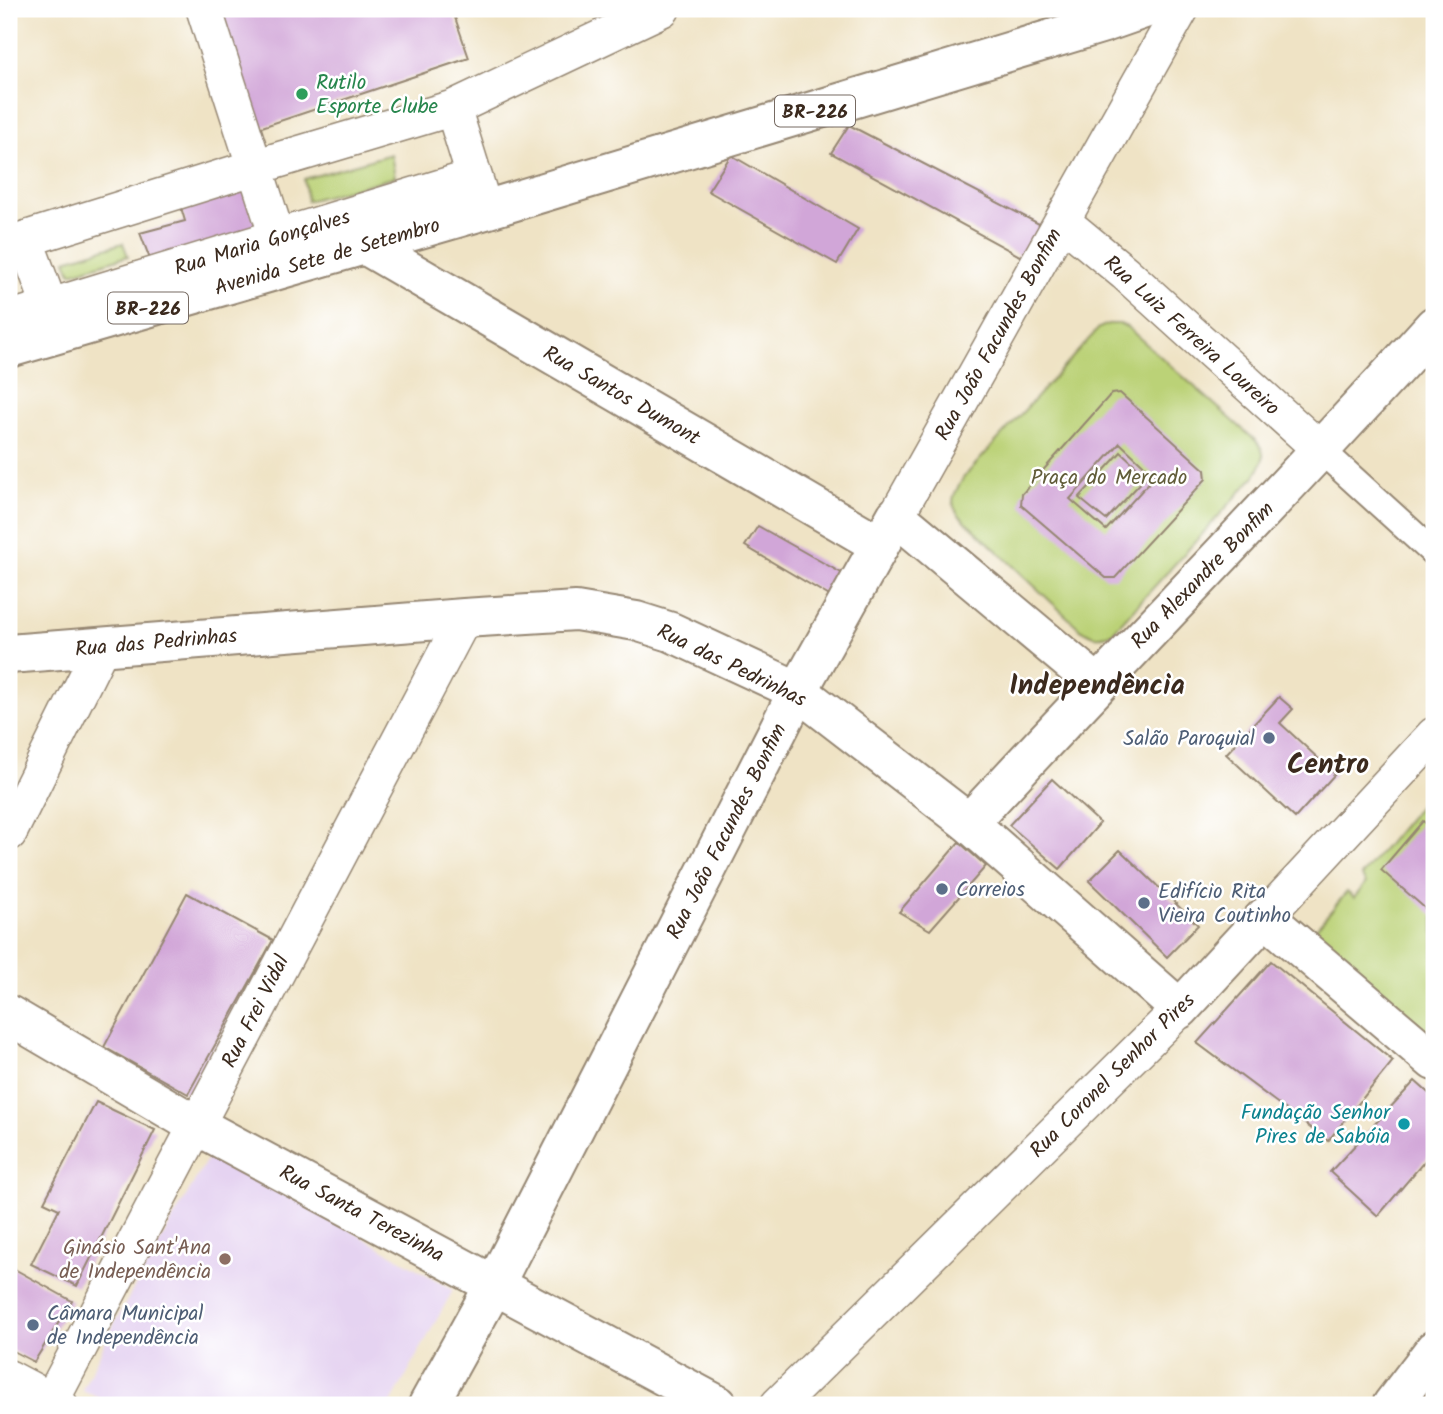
<svg xmlns="http://www.w3.org/2000/svg" width="1443" height="1414" font-family="Kalam,sans-serif">
  <style>
    .built { fill: #e5d3f1 }
    .green { fill: #bbd277; stroke: #7b7e4a; stroke-width: 2 }
    .building { fill: #d1a6d8; fill-rule: evenodd }
    .lines { fill: none; stroke-linecap: round; stroke-linejoin: round }
    .pedestrian-casing { stroke: #958672; stroke-width: 30 }
    .minor-casing { stroke: #958672; stroke-width: 38 }
    .tertiary-casing { stroke: #958672; stroke-width: 42 }
    .secondary-casing { stroke: #958672; stroke-width: 42 }
    .primary-casing { stroke: #958672; stroke-width: 42 }
    .pedestrian { stroke: #fff; stroke-width: 26 }
    .minor { stroke: #fff; stroke-width: 35 }
    .tertiary { stroke: #fff; stroke-width: 38 }
    .secondary { stroke: #fff; stroke-width: 38 }
    .primary { stroke: #fff; stroke-width: 38 }
    .leisure-dot { fill: #2e9e5b; stroke: #fff; stroke-width: 2.5 }
    .service-dot { fill: #5c6f8a; stroke: #fff; stroke-width: 2.5 }
    .culture-dot { fill: #0f9aa8; stroke: #fff; stroke-width: 2.5 }
    .education-dot { fill: #8d6e63; stroke: #fff; stroke-width: 2.5 }
    .labels { text-anchor: middle; stroke-width: 5; stroke-linejoin: round; paint-order: stroke }
    .shield { fill: #fff; stroke: #766a62; stroke-width: 2 }
    .shield-label { font-size: 19px; font-weight: bold; fill: #3b2a1e }
    .leisure-label { font-size: 21px; fill: #27864d; stroke: #fff; text-anchor: start }
    .street-label { font-size: 21px; fill: #3b2a1e; stroke: #fff }
    .park-label { font-size: 21px; fill: #615c39; stroke: #fff }
    .service-label { font-size: 21px; fill: #4e5e75; stroke: #fff; text-anchor: start }
    .culture-label { font-size: 21px; fill: #0d838f; stroke: #fff; text-anchor: end }
    .education-label { font-size: 21px; fill: #785e54; stroke: #fff; text-anchor: end }
    .district-label { font-size: 28px; font-weight: bold; fill: #3b2a1e; stroke: #fff }
  </style>
  <rect width="100%" height="100%" fill="#fff"/>
  <filter id="ink" filterUnits="userSpaceOnUse"><feTurbulence type="fractalNoise" baseFrequency=".0143" numOctaves="2"/><feDisplacementMap in="SourceGraphic" scale="14" xChannelSelector="R" yChannelSelector="G"/><feConvolveMatrix kernelMatrix="1 2 1 2 8 2 1 2 1" color-interpolation-filters="sRGB"/></filter>
  <filter id="wash" filterUnits="userSpaceOnUse"><feTurbulence type="fractalNoise" baseFrequency=".00686" numOctaves="4" result="noise"/><feDisplacementMap in="SourceGraphic" scale="28" xChannelSelector="R" yChannelSelector="G"/><feGaussianBlur stdDeviation="1.57" result="paint"/><feColorMatrix in="noise" values="0 0 0 0 0 0 0 0 0 0 0 0 0 0 0 0 0 1.4 0 .05"/><feComposite in="paint" operator="in"/></filter>
  <g filter="url(#wash)">
    <rect width="100%" height="100%" fill="#efe3c5"/>
    <path class="built" d="M210,1154L325,1215L453,1290L390,1405H247L229,1395L224,1405H113L82,1390L116,1320Z"/>
    <path class="green" d="M391,154L395,177L307,201L304,179Z
      M123,243L128,256L71,273L66,260Z
      M1108,324H1120L1127,327L1256,441C1268,454 1263,462 1255,476L1112,633C1098,640 1090,635 1079,628L959,515C947,501 956,491 964,477L1099,328Z
      M9,453L17,617H9Z
      M1434,788V1038L1316,942L1313,932L1347,892L1354,898L1366,883L1361,876Z"/>
    <g id="blocks">
      <path class="building" d="M218,9H452L469,58L253,130Z
        M849,125L1043,226L1027,260L831,153Z
        M731,155L858,229L837,264L708,191Z
        M241,175L259,236L155,272L140,233L185,221L177,194Z
        M1120,393L1205,470L1206,479L1115,578H1106L1021,505L1022,494L1111,394ZM1120,443L1155,476L1106,530L1070,499Z
        M1121,452L1147,476L1106,520L1079,498Z
        M758,526L852,579L838,601L745,546Z
        M1279,697L1293,709L1280,723L1335,774L1295,818L1226,754Z
        M1052,779L1100,823L1060,869L1009,825Z
        M1423,821L1434,830V916L1381,870Z
        M959,842L986,866L930,930L899,912Z
        M1120,850L1198,925L1167,957L1089,881Z
        M187,893L273,940L188,1094L104,1047Z
        M1271,961L1393,1061L1328,1141L1197,1043Z
        M1415,1081L1434,1098V1150L1378,1216L1330,1172Z
        M96,1102L155,1130L77,1286L31,1264L59,1209L44,1202Z
        M9,1266L72,1301L34,1362L9,1349Z"/>
    </g>
  </g>
  <g filter="url(#ink)">
    <use href="#blocks" fill-opacity="0" stroke="#958672" stroke-width="2"/>
    <g class="lines">
      <g class="pedestrian-casing">
        <path id="pedestrian" d="M1311,463L1322,451L1434,553"/>
      </g>
      <g class="minor-casing">
        <path id="minor" d="M204,9L284,258
          M453,108L481,198
          M1062,221L1125,273L1322,451
          M25,239L50,307
          M9,244L255,167L453,108L662,9
          M9,319L474,177
          M896,516L1181,9
          M9,833L102,646
          M1265,917L1434,735
          M9,1378L60,1405
          M49,1405L464,618
          M778,1405L1180,1009"/>
      </g>
      <g class="tertiary-casing">
        <path id="tertiary" d="M365,245L880,545
          M969,823C1123,656 1282,495 1434,326
          M428,1405L495,1284L798,691L896,516L1097,684"/>
      </g>
      <g class="secondary-casing">
        <path id="secondary" d="M9,654L464,618L576,611L636,621L671,632L798,691L969,823L1180,1009L1265,917L1434,1061
          M9,1015L196,1125L718,1405
          M1392,1405L1434,1350"/>
      </g>
      <g class="primary-casing">
        <path id="primary" d="M9,348L485,210L1104,23L1144,9"/>
      </g>
      <use href="#pedestrian" class="pedestrian"/>
      <use href="#minor" class="minor"/>
      <use href="#tertiary" class="tertiary"/>
      <use href="#secondary" class="secondary"/>
      <use href="#primary" class="primary"/>
    </g>
  </g>
  <circle class="leisure-dot" cx="302" cy="94" r="7"/>
  <g class="service-dot">
    <circle cx="1269" cy="738" r="7"/>
    <circle cx="942" cy="889" r="7"/>
    <circle cx="1144" cy="903" r="7"/>
    <circle cx="33" cy="1325" r="7"/>
  </g>
  <circle class="culture-dot" cx="1404" cy="1124" r="7"/>
  <circle class="education-dot" cx="225" cy="1259" r="7"/>
  <g class="labels">
    <g class="shield">
      <rect x="775" y="95.5" width="80" height="31" rx="5"/>
      <rect x="108" y="292.5" width="80" height="31" rx="5"/>
    </g>
    <g class="shield-label">
      <text x="815" y="118">BR-226</text>
      <text x="148" y="315">BR-226</text>
    </g>
    <g class="leisure-label">
      <text x="316" y="89">Rutilo<tspan x="316" dy="24">Esporte Clube</tspan></text>
    </g>
    <g class="street-label">
      <text transform="translate(262 242) rotate(-17)" y="7">Rua Maria Gonçalves</text>
      <text transform="translate(327 256) rotate(-16)" y="7">Avenida Sete de Setembro</text>
      <text transform="translate(998 334) rotate(-61)" y="7">Rua João Facundes Bonfim</text>
      <text transform="translate(1192 335) rotate(42)" y="7">Rua Luiz Ferreira Loureiro</text>
      <text transform="translate(622 395) rotate(30)" y="7">Rua Santos Dumont</text>
      <text transform="translate(1202 575) rotate(-46)" y="7">Rua Alexandre Bonfim</text>
      <text transform="translate(156 642) rotate(-5)" y="7">Rua das Pedrinhas</text>
      <text transform="translate(732 665) rotate(26)" y="7">Rua das Pedrinhas</text>
      <text transform="translate(726 831) rotate(-63)" y="7">Rua João Facundes Bonfim</text>
      <text transform="translate(255 1011) rotate(-63)" y="7">Rua Frei Vidal</text>
      <text transform="translate(1112 1075) rotate(-45)" y="7">Rua Coronel Senhor Pires</text>
      <text transform="translate(362 1213) rotate(28)" y="7">Rua Santa Terezinha</text>
    </g>
    <g class="park-label">
      <text x="1109" y="484">Praça do Mercado</text>
    </g>
    <g class="service-label">
      <text x="1255" y="745" text-anchor="end">Salão Paroquial</text>
      <text x="956" y="896">Correios</text>
      <text x="1158" y="898">Edifício Rita<tspan x="1158" dy="24">Vieira Coutinho</tspan></text>
      <text x="47" y="1320">Câmara Municipal<tspan x="47" dy="24">de Independência</tspan></text>
    </g>
    <g class="culture-label">
      <text x="1390" y="1119">Fundação Senhor<tspan x="1390" dy="24">Pires de Sabóia</tspan></text>
    </g>
    <g class="education-label">
      <text x="211" y="1254">Ginásio Sant'Ana<tspan x="211" dy="24">de Independência</tspan></text>
    </g>
    <g class="district-label">
      <text x="1097" y="694">Independência</text>
      <text x="1328" y="773">Centro</text>
    </g>
  </g>
  <rect width="1443" height="1414" fill="none" stroke="#fff" stroke-width="35"/>
</svg>
